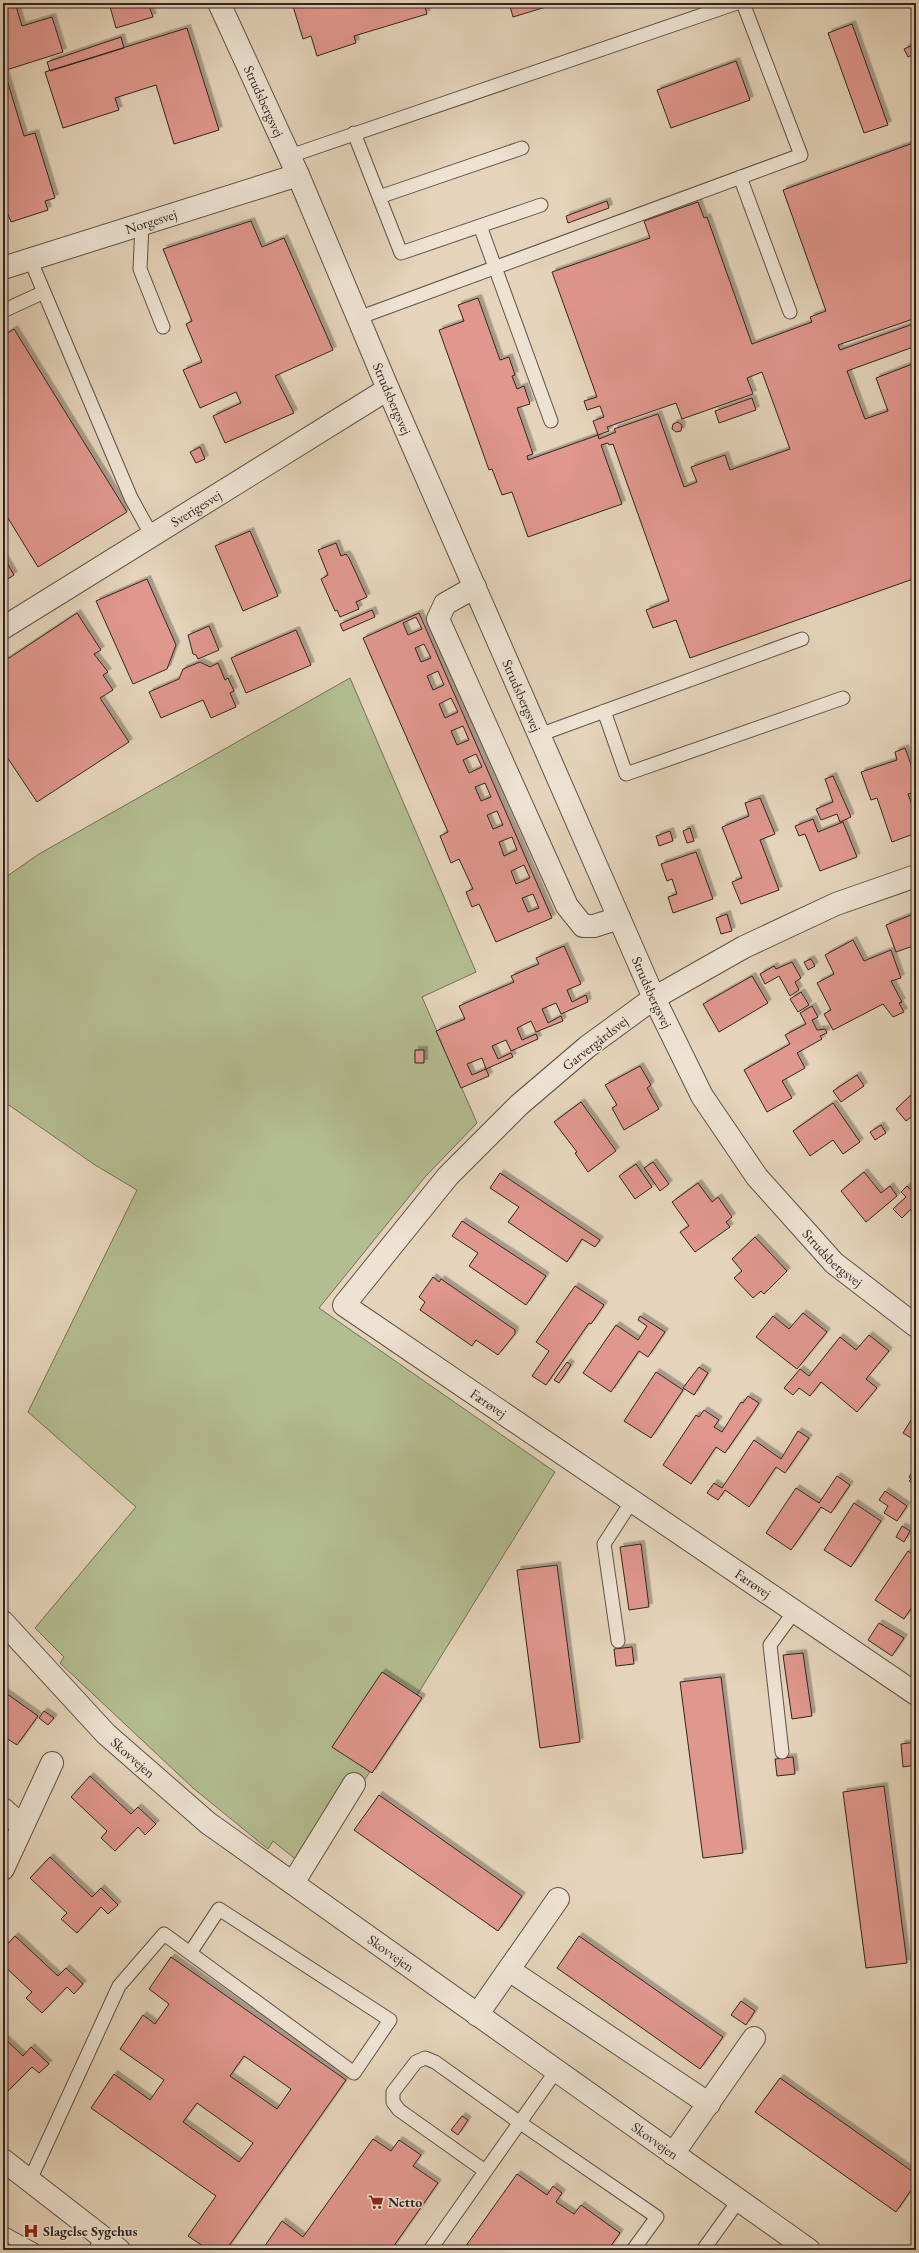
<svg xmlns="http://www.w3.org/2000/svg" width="919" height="2253" font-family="'EB Garamond',serif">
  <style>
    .green { fill: #b3bd91; stroke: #727158 }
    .building { fill: #e0978e; stroke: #312520; fill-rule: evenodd; filter: url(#shadow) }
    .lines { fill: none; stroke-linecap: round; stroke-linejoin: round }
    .service-casing { stroke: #5e5147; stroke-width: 15 }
    .minor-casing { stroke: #5e5147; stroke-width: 24 }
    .tertiary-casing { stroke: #5e5147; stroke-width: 24 }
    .service { stroke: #eee3d3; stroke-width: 13 }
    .minor { stroke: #eee3d3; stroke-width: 22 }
    .tertiary { stroke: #eee3d3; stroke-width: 22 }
    .labels { text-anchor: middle; stroke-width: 3; stroke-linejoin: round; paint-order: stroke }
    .street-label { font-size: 14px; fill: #312520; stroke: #eee3d3 }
    .poi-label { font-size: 14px; font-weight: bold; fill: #312520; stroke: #eee3d3; text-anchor: start }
  </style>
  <defs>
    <filter id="shadow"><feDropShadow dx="3.5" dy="-3.5" stdDeviation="0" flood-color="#0004"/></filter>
  </defs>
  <rect width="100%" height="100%" fill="#e5d4bb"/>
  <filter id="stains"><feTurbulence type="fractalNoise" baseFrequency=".005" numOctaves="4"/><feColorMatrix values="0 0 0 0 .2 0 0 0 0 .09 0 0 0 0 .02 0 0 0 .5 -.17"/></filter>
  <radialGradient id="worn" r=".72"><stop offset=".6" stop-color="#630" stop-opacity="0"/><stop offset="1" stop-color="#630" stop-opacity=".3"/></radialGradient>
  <path class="green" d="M350,678L476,972L422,997L477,1123L425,1177L319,1308L555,1472L309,1870L273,1841L268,1849L193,1788L60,1663L64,1657L35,1628L136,1507L28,1412L137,1190L95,1165L3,1101V879L39,854Z"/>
  <path class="building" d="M3,3H15L22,26L52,17L63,52L3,71Z
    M109,3H148L153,17L116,28Z
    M292,3H424L427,14L354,36L356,43L317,56L311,36L303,39Z
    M509,3H559L513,17Z
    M852,24L888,125L864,133L828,33Z
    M187,28L219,130L174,144L156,85L115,98L119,110L63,128L45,72Z
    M121,37L124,48L50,71L47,62Z
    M913,45L916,53L908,57L904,49Z
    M736,61L750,100L671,128L657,90Z
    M4,70L24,136L35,133L55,198L45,201L48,210L11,222L6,209L3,210Z
    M916,142V318L838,345L840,350L916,323V346L847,371L865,419L888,411L876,378L915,363L916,366V578L690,658L676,620L653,628L646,610L669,601L613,444L609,445L608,443L601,445L622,504L528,537L512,492L502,495L492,469L489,470L439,330L464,321L458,305L478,298L500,360L509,357L515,375L512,376L517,389L524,386L530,404L517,408L533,454L527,456L528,460L598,435L593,421L604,417L600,406L587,410L584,401L597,397L552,272L650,238L644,221L698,202L704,218L707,217L752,344L812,322L810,317L826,311L783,190ZM762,372L790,449L730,470L725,455L691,467L697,482L684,487L658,414L614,429L616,432L599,439L598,435L609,431L607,427L676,403L682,419L753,394L747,378Z
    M607,201L609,208L568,223L566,216Z
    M251,221L262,247L284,238L333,350L275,376L294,413L225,443L213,416L241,403L236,392L200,408L183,370L202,362L186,324L192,321L163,249Z
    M14,329L127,512L38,567L3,510V336Z
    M752,398L756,410L719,423L715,411Z
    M678,422L682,425L681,431L676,432L672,429L673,424Z
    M200,447L205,459L196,463L190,452Z
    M250,531L278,596L243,611L215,546Z
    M336,543L341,556L346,554L349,558L367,597L356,602L359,609L340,617L337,610L335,611L321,579L328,575L318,550Z
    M3,556L14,575L3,582Z
    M147,579L176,645L167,669L133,684L96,601Z
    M372,610L375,617L343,631L340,624Z
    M77,613L101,650L94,654L108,672L103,675L113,690L100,698L129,742L37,802L3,751V662Z
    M419,613L552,918L496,942L479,904L472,907L466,892L473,889L459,859L451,863L440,836L448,832L363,638ZM416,617L422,629L408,635L403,623ZM424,644L431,658L421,662L415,648ZM438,671L444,685L433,690L427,676ZM451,698L458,712L445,718L439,704ZM463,726L469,740L457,745L451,731ZM476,754L482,767L469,773L463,760ZM485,783L491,797L481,801L475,787ZM497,811L503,825L493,829L487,815ZM512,837L517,850L504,856L499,842ZM524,865L530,878L516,884L511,871ZM533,894L539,908L528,912L522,898Z
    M209,626L219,650L198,659L196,655L193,654L188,635Z
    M296,630L311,665L246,693L231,658Z
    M200,662L210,667L218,663L225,680L228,678L234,691L230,693L236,707L211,718L203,700L161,718L149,692L179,679L183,669Z
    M905,748L916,778V792L908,794L916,816V833L892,842L877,798L871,800L861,772L897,760L895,752Z
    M833,776L851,817L840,822L837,814L821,820L816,809L833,802L825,779Z
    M760,798L775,834L760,840L779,890L741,904L732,882L742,878L722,827L749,816L745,803Z
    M813,819L818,832L843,822L857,857L820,871L805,834L799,836L795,826Z
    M690,828L694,841L687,843L683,831Z
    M670,831L673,841L659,846L656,836Z
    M696,852L713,899L673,913L668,897L677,894L672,879L667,881L661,864Z
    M916,913V945L896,952L886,925Z
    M727,914L732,931L721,934L716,918Z
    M853,940L864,961L891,950L901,978L891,981L902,1002L899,1003L904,1012L893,1017L883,1004L833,1030L824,1014L831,1010L817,983L834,974L825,955Z
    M564,946L581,984L567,990L572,1002L586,995L588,1002L561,1014L556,1003L542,1009L548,1023L561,1016L563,1021L536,1032L531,1021L517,1028L522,1040L536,1034L538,1039L511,1051L506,1040L492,1046L498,1059L511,1053L513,1057L486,1069L482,1058L467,1064L472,1075L486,1069L489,1076L461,1088L436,1031L465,1019L459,1006L514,982L511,976L539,964L536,958Z
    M811,959L815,966L808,970L804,962Z
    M792,962L801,978L795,982L799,990L790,996L779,976L765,984L760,974L774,966L776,969Z
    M752,976L768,1003L719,1032L703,1004Z
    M801,992L809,1005L798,1012L790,999Z
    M812,1006L818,1017L812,1020L817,1030L825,1029L827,1033L820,1036L822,1039L797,1053L805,1068L782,1081L792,1098L767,1112L744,1070L790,1044L785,1035L806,1024L800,1013Z
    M415,1050H424V1063H415Z
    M640,1066L651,1085L647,1088L659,1109L624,1130L612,1108L617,1105L605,1085Z
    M857,1075L864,1086L841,1102L833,1091Z
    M911,1095L916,1101V1113L906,1121L896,1109Z
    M581,1102L616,1151L588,1172L575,1153L577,1152L554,1122Z
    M833,1103L860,1142L843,1154L833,1140L810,1156L793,1131Z
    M881,1125L886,1133L875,1140L870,1132Z
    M653,1162L669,1184L660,1191L644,1168Z
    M636,1164L652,1187L635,1199L619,1176Z
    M864,1172L881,1193L890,1186L897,1196L866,1222L841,1191Z
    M500,1173L600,1240L595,1247L582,1239L567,1262L508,1222L519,1207L490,1188Z
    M698,1183L712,1202L718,1197L732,1217L726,1222L730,1227L695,1252L680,1232L689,1226L672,1202Z
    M907,1186L916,1195V1204L902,1218L893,1209L906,1197L901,1192Z
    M462,1221L546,1276L526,1305L469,1266L478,1253L452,1236Z
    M755,1237L787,1271L764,1294L761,1291L753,1298L734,1278L742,1271L732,1259Z
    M433,1277L439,1282L441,1279L515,1330V1334L498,1355L476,1340L472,1346L420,1310L425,1302L419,1297Z
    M575,1286L604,1305L591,1324L589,1323L546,1385L532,1376L549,1351L536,1342Z
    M803,1313L827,1332L797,1369L756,1337L773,1316L789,1329Z
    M640,1316L665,1332L648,1357L639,1351L611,1392L583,1373L616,1325L638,1340L647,1326L638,1320Z
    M869,1335L889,1351L866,1379L877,1388L857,1412L821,1382L810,1396L799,1388L793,1395L784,1388L800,1369L809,1376L840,1337L856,1350Z
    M567,1362L571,1365L559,1383L554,1380Z
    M699,1367L708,1373L694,1395L683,1388Z
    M656,1372L683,1390L651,1438L624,1421Z
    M748,1396L759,1403L754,1411L725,1453L716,1447L691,1484L663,1465L696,1415L699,1417L704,1410L719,1420L714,1427L722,1432L741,1402L743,1403Z
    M916,1412V1441L903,1433Z
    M798,1431L809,1438L785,1473L776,1467L749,1507L725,1490L718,1500L707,1493L714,1483L722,1488L754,1440L781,1459Z
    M916,1466V1486L909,1481L911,1479L909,1477Z
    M837,1476L850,1485L831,1513L821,1507L791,1550L766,1533L796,1488L819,1503Z
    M885,1491L907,1506L897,1521L884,1513L888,1506L879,1500Z
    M854,1503L881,1521L851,1567L824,1550Z
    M902,1526L910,1531L904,1542L896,1537Z
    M641,1544L649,1607L629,1610L620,1547Z
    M908,1551L916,1557V1601L904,1619L875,1600Z
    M557,1565L580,1742L540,1748L517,1570Z
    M879,1623L904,1638L892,1656L868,1640Z
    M632,1647L634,1664L616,1666L614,1649Z
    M803,1653L812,1716L792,1719L783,1655Z
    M382,1672L422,1698L372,1773L332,1747Z
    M721,1677L743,1853L703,1858L680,1682Z
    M3,1691L38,1716L17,1745L3,1736Z
    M44,1711L54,1718L48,1725L39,1718Z
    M916,1742V1765L903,1767L901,1744Z
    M793,1757L795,1774L777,1776L775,1759Z
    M90,1776L131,1814L138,1807L156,1824L145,1835L138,1827L115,1851L101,1838L107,1831L71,1797Z
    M884,1786L907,1963L866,1968L843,1792Z
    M379,1795L522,1896L498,1931L354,1830Z
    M50,1857L92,1897L101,1888L118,1905L108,1914L101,1907L77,1933L61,1919L67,1913L30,1878Z
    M15,1936L58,1976L66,1968L83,1984L74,1994L67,1987L42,2013L26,1998L32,1992L3,1965V1949Z
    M579,1936L723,2037L700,2069L557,1968Z
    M171,1957L346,2080L226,2250H209L188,2236L216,2196L91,2108L114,2074L150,2100L164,2080L120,2049L143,2015L155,2024L169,2004L149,1989ZM244,2056L291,2089L277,2109L230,2076ZM197,2103L253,2143L239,2162L183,2122Z
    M741,2001L755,2011L746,2025L731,2015Z
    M3,2037L23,2056L31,2047L49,2064L39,2073L32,2067L7,2092L3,2088Z
    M780,2078L916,2174V2183L896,2212L755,2112Z
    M462,2116L468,2120L458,2135L451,2130Z
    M373,2139L391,2151L399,2140L421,2155L413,2166L438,2183L391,2250H262L282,2221L303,2237Z
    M517,2174L547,2195L553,2186L562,2193L556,2202L574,2214L581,2205L620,2233L608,2250H463Z"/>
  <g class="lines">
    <g class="service-casing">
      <path id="service" d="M354,133L401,253L541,205
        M290,156L737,3
        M740,177L790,312
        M379,197L522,148
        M142,224L140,269L163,327
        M480,226L551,421
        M30,259L131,498L152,536
        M3,311L44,292
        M358,318L801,155L743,3
        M604,711L626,774L843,698
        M539,735L802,639
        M618,1641L604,1544L632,1501
        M782,1752L770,1645L794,1612
        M485,2171L399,2110L393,2102V2092L416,2062L425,2058L435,2062L519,2122L657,2217L633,2250
        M29,2182L119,1986L164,1934L354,2073L390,2020L219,1909L190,1953
        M3,2233L34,2250
        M95,2250L102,2238
        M430,2250L556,2071
        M703,2250L739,2200"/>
    </g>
    <g class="minor-casing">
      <g id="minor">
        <path id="s1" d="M219,3L298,175L388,389L654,998L702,1096L757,1177L834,1263L916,1326"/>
        <path id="s2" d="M3,268L298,175"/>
        <path d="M475,587L445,604L438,619L567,906L583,926H594L619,918"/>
        <path id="s3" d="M3,628L388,389"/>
        <path id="s4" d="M916,876L836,904L744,947L654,998L587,1047L519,1105L448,1176L344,1305L916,1694"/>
        <path id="s5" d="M3,1622L106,1734L208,1823L809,2250"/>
        <path d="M3,1809L22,1826"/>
        <path d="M3,1869L52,1763"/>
        <path d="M293,1883L354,1784"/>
        <path d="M509,1970L709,2104"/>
        <path d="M477,2015L558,1899"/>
        <path d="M673,2154L754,2038"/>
      </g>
    </g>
    <g class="tertiary-casing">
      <path id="tertiary" d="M3,2160L119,2250"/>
    </g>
    <use href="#service" class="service"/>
    <use href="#minor" class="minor"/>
    <use href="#tertiary" class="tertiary"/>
  </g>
  <defs>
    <g id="supermarket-bare" transform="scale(1.2)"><path d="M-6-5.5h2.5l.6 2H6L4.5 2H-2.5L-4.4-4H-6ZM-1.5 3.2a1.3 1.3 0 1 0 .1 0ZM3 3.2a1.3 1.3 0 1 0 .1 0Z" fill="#8f2418" stroke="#eee3d3" stroke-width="2.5" paint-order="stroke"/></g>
    <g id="hospital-bare" transform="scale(1.2)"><path d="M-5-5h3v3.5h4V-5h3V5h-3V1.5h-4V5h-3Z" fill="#8f2418" stroke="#eee3d3" stroke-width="2.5" paint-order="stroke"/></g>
  </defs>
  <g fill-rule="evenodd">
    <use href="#supermarket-bare" x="376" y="2202"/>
    <use href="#hospital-bare" x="31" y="2231"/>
  </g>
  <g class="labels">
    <g class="street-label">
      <text dy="5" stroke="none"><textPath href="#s1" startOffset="108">Strudsbergsvej</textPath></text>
      <text dy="5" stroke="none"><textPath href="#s2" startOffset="155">Norgesvej</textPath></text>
      <text dy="5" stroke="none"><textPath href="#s1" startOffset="432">Strudsbergsvej</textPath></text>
      <text dy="5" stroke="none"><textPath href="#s3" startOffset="227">Sverigesvej</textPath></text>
      <text dy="5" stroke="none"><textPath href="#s1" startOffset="756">Strudsbergsvej</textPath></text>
      <text dy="5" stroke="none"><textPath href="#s1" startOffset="1080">Strudsbergsvej</textPath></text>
      <text transform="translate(595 1043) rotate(-38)" y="5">Garvergårdsvej</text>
      <text dy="5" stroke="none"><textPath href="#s1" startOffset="1404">Strudsbergsvej</textPath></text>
      <text dy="5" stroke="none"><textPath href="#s4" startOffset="903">Færøvej</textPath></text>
      <text dy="5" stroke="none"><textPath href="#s4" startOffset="1223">Færøvej</textPath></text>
      <text dy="5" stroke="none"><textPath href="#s5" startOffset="188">Skovvejen</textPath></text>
      <text dy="5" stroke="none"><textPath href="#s5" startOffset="512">Skovvejen</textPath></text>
      <text dy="5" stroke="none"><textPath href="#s5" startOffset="836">Skovvejen</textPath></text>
    </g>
    <g class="poi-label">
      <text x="388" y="2207">Netto</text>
      <text x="43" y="2236">Slagelse Sygehus</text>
    </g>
  </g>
  <rect width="919" height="2253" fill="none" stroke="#e5d4bb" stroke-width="16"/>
  <rect x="4" y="4" width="911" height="2245" fill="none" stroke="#312520" stroke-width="2"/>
  <rect x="8" y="8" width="903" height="2237" fill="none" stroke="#312520"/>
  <rect width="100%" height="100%" filter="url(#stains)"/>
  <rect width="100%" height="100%" fill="url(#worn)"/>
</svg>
